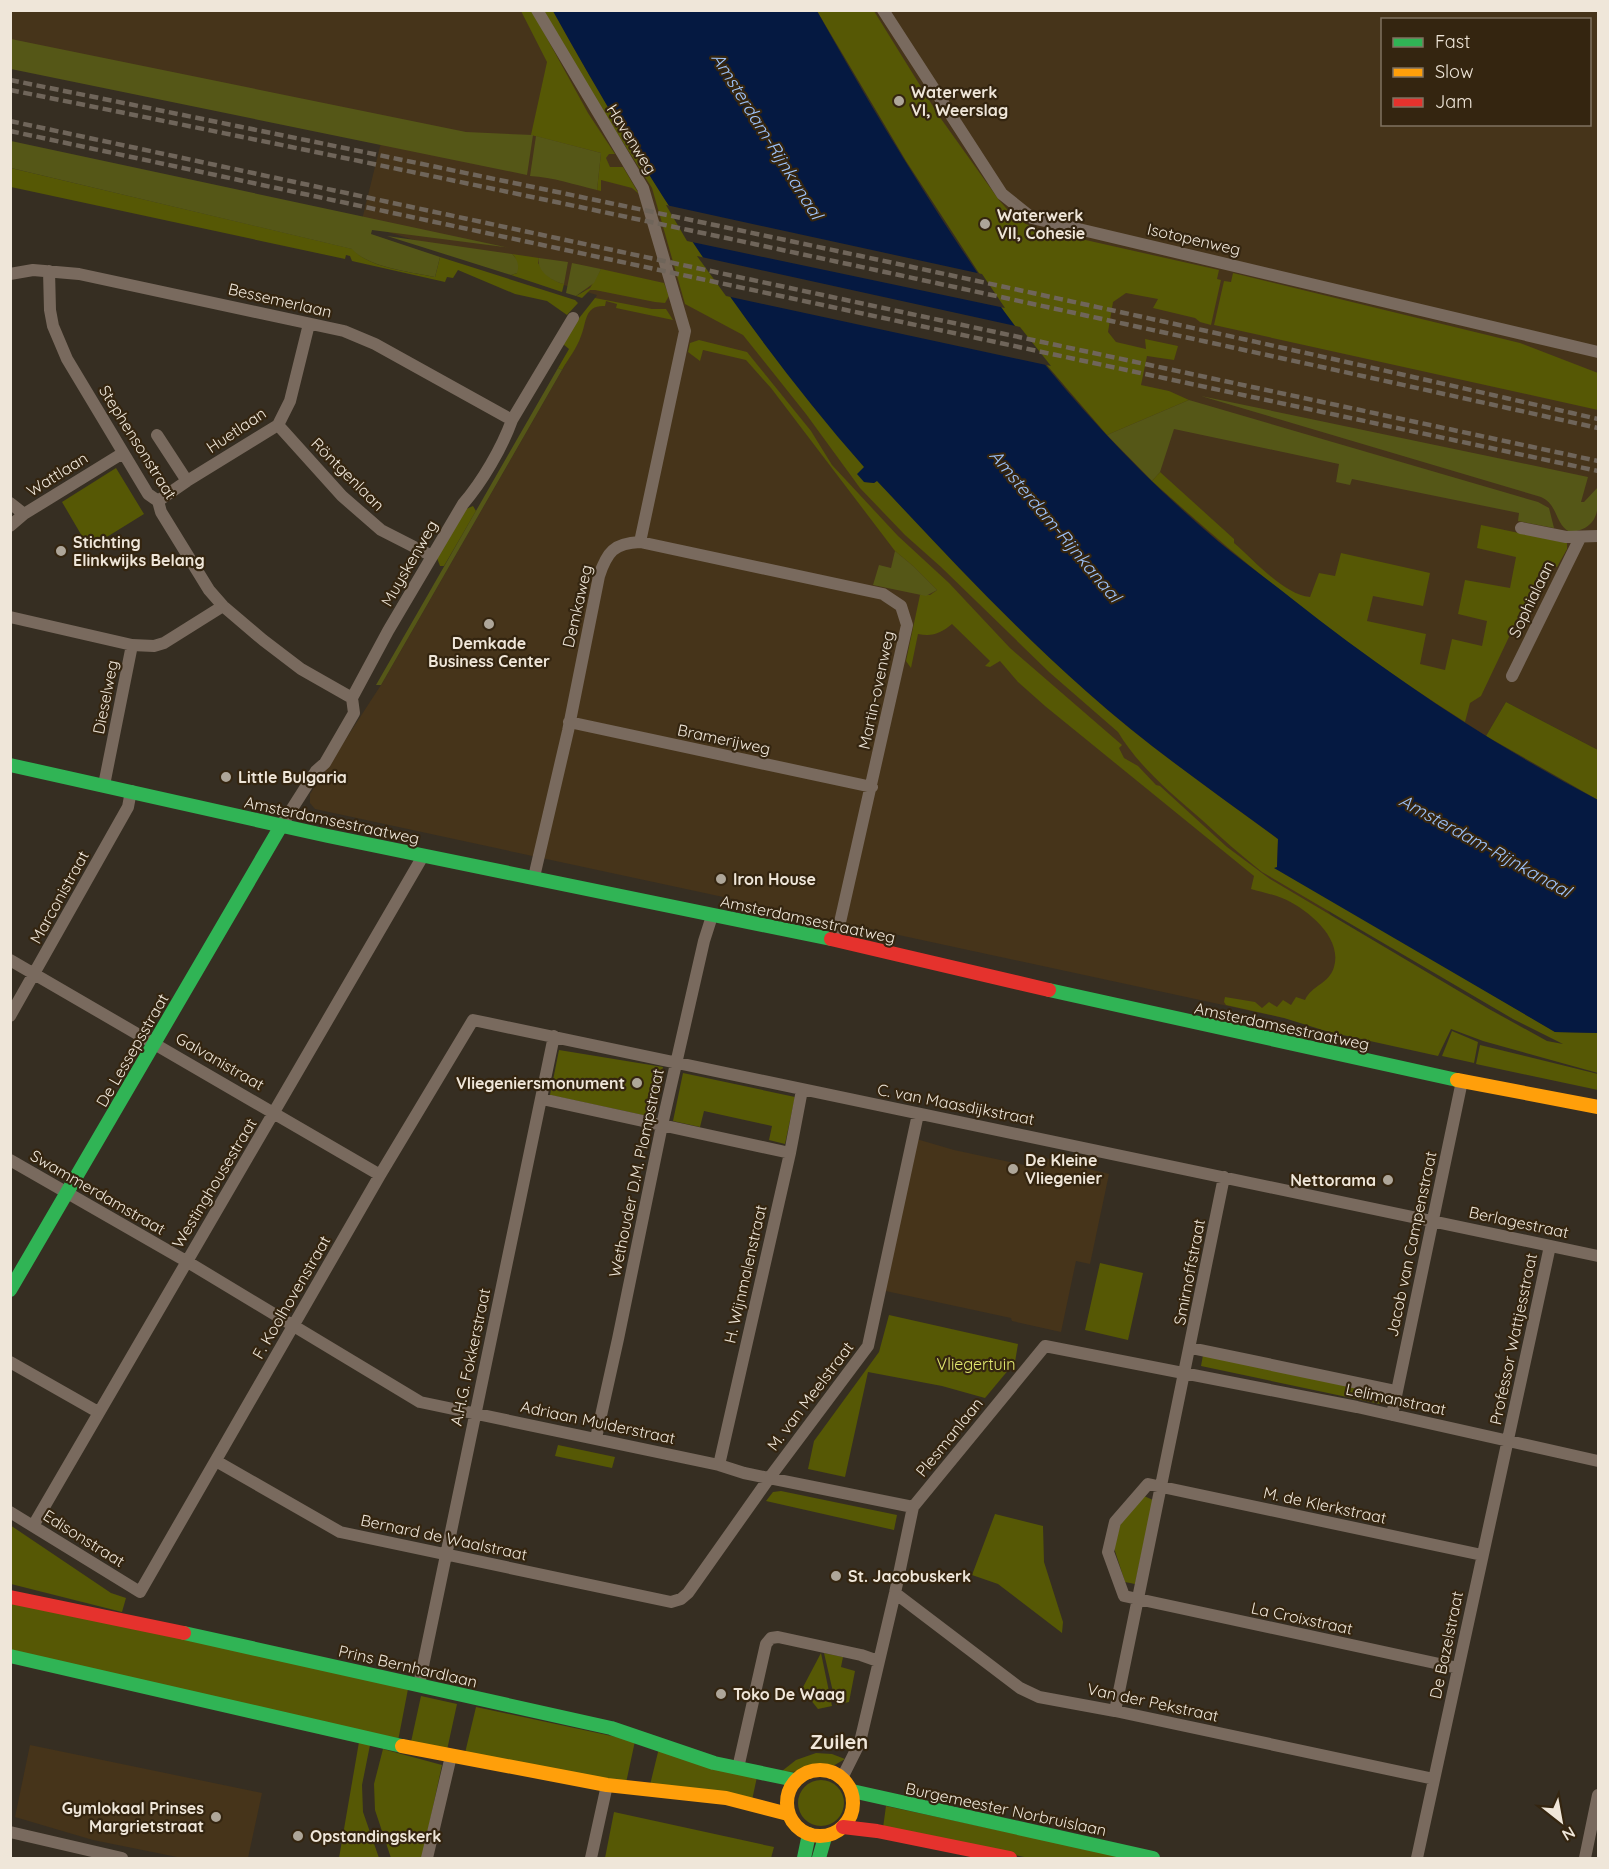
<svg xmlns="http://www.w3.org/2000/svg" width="1609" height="1869" font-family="Quicksand,sans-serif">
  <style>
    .built { fill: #46341a; fill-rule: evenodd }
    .green { fill: #565805 }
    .forest { fill: #555717 }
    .water { fill: #051941 }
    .pier { fill: #362e22 }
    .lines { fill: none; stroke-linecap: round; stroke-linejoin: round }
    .street { stroke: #796a5e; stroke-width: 12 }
    .fast { stroke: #30b455; stroke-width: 14 }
    .slow { stroke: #ff9f0a; stroke-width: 14 }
    .jam { stroke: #e5322d; stroke-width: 14 }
    .rail { stroke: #6f655a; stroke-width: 4.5; stroke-dasharray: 9 4.5; stroke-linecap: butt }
    .poi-dot { fill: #aea699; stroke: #342510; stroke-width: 2 }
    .labels { text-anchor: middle; stroke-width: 4.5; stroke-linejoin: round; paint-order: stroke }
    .poi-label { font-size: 16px; font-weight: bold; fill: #efe6d9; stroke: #342510; text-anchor: start }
    .street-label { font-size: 16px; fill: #efe6d9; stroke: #342510 }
    .park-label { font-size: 16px; fill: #e2e970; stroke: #342510 }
    .water-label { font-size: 18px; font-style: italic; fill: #9ec3fa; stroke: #342510 }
    .quarter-label { font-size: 20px; font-weight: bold; fill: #efe6d9; stroke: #342510 }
  </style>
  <rect width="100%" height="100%" fill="#362e22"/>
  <path class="built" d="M10,11H553L614,117L669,206L711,270L777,362L954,563L1278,839L1347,938L1344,982L1284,1018L315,809L310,803V794L381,685L574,349L580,321L597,295L361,224L384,130L11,55Z
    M817,11H1598V750L1506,702L1486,736L1435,703L1333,631L1218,541L1152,481L1107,435L1065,387ZM1382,20H1590V124H1382Z
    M913,1138L954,1150L1043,1169L1045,1158L1109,1174L1090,1264L1076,1261L1061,1332L1012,1321L1011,1318L881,1290Z
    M30,1745L262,1793L248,1858H182L93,1840L15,1817Z"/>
  <path class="green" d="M521,11H532L588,113L615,154H609L606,158L610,167H623L639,194L632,188L601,180V191L597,190L601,153L531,135L547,62Z
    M544,11H553C643,173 742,327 865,467L864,482L874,483L877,480C944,553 1012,625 1086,691C1146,745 1213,791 1278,839L1277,867L1555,1032L1598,1033V1073L1483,1041L1451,1029L1438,1056L1329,1032L1284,1018L1226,1005L1224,1002L1225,997L1255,1002L1262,1008L1269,1002L1277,1007L1283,1000L1291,1005L1296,997L1305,1000C1312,985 1329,984 1334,967C1343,937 1306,908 1282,898C1272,894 1261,892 1251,889L1254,876L1045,706L1018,682L1000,661L990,667L985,666L990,661L952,624C941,633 933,637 918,634L911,668L906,661L920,595H930L937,590L913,566L895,551L771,388L746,360L703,350L700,361L688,352L690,343L699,340L747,352L811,431L832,465L898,536L949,583L1010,648L1122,745L1119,748L1124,758L1138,766L1156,785L1160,786L1227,847L1270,879L1489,1009L1547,1041L1563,1044L1513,1019L1262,872C1241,855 1221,838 1202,820C1171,793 1139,767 1118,732L1049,672L941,567L905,535L860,488L806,414L743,335L685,304L652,188L591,92Z
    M817,11H874L939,116L999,200L1013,216L1026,224L1041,230L1219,270L1217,279L1221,280L1211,325L1200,322L1195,318L1153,308L1158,299L1126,293L1113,302L1108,332L1116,342L1146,349L1145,339L1178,346L1174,360L1147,356L1141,385L1169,391L1189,400L1107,435L1032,348L1003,310L906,161Z
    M11,168L353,249C368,268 412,272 435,277L440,257L575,300L578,303L567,315L547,301L515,294L458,270L453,278L447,277L445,282L352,261L350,256L346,255L345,259L11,187Z
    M512,254L539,258L538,263C545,273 551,281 564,284L562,292L511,275L517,273L515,257Z
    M601,269L664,283L669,296L665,303L655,302L595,290H590L582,298L576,296L590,288Z
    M1233,273L1520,343L1598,373V410L1214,325L1224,281L1231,282Z
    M595,298L652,309H666L673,320L616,308L617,304L606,301L605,306C584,305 587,322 581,336C577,348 568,359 562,370L558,368L569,349L563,344L576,322Z
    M116,468L144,514L89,548L62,502Z
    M1160,472L1234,539V543C1254,560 1284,595 1310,597L1319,573L1335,576L1341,553L1430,573L1423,606L1373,596L1367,621L1426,634L1420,664L1445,670L1452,639L1482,646L1487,621L1458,614L1465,580L1510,588L1516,557L1477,548L1481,525L1567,543V549L1557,567L1543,565L1481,696L1470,703L1465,722C1354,652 1250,570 1152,481Z
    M473,506L476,511L444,566H440L437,558L466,509Z
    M1506,702L1598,750V800L1486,736Z
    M1452,1031L1478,1042L1474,1063L1442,1056Z
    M1480,1045L1598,1074V1090L1476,1064Z
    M559,1050L663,1067L652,1117L550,1095Z
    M683,1073L795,1097L785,1144L769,1140L772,1126L704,1111L700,1127L673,1121Z
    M1100,1263L1143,1273L1128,1340L1085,1330Z
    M889,1315L1018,1344L1015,1362L985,1398L942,1386L868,1372L845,1477L808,1469L814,1441L879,1352Z
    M1203,1355L1384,1393L1380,1404L1201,1366Z
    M558,1445L615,1457L612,1468L555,1456Z
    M781,1491L897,1515L894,1530L766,1501L773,1492Z
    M1144,1496L1153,1500L1135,1584L1125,1582L1114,1548L1121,1522Z
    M995,1514L1043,1526L1044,1562L1063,1622L1062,1633L998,1584L972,1575Z
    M10,1525L111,1593L126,1598L122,1612L11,1584Z
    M11,1601L408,1689L398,1741L11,1650Z
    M821,1653L832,1706L818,1709L802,1689Z
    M824,1653L843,1657L841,1667L855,1671L849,1702L836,1705Z
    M421,1696L457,1704L447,1750L411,1742Z
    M476,1707L635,1741L626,1783L465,1753Z
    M359,1742L370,1745L362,1785L363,1812L379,1858H339Z
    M659,1748L757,1777L752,1800L650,1785Z
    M383,1749L442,1765L422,1858H391L375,1810L374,1784Z
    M816,1753L832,1754L845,1759L833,1766L814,1764L794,1772L782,1771L796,1760Z
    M798 1803a23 23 0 1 1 46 0a23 23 0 1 1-46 0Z
    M886,1806L1128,1858H1029L883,1828Z
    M614,1812L774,1847L771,1858H605Z"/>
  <path class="forest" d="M11,39L466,132L533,135L527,175L11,69Z
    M536,136L601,153L597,190C575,185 553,177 530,176Z
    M11,141L505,247L520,249L372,230L371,234L440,257L435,277C412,272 369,268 352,249L11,168Z
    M387,236L512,254C517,259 520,265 517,273L511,275Z
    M539,258L568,262L564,284C552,281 536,271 539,258Z
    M572,263L601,269L594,283L576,296L566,293Z
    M558,368L562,370L381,685H376Z
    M1201,396L1588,477L1581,502H1584L1598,487C1599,511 1598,529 1570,532C1555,525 1558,504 1541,497Z
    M1189,400L1538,502L1549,508L1554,528L1518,521L1519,513L1352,479L1350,485L1336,482L1339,464L1174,429L1160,472L1152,481L1107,435Z
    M895,551L913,566L937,590L926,596L873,585L879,565L891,568Z"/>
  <path class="water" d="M553,11H817C861,90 908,168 958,244C981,278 1004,313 1030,346C1086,417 1150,484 1219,542C1242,561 1267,579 1291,598C1387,674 1489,743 1598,800V1033L1555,1032L1274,868L1277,867L1278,839C1213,791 1146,745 1086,691C1012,626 945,553 877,481L874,483L864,482L857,474L864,467C741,327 643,173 553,11Z"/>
  <path class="pier" d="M666,205L982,274L1005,308L687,241Z
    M697,256L1020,327L1051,366L726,296Z"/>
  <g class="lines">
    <path class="street" d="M883,10L1002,194L1032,218L1598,352
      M49,271L50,310L53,326L67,359L148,494L158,501L161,512L209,590L223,606L263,640L301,669L352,698
      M10,274L33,270L79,274L344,331L375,344L512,420
      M278,425L342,496L381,530L432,556
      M157,435L187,481L158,501
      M187,481L278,425L290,401L309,324
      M10,503L24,514
      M10,526L24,514L123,453
      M1521,528L1566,537L1598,536
      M640,542L883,594L901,606L907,625L836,940
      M10,617L132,645
      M1512,676L1580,538
      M569,722L872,787
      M104,785L132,645L154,646L164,643L223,606
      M281,826L316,771L325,763L354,713L352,698L388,631L463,504C482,482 502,448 512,420L573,318
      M534,877L568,731L599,576C607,552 614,543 640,542L685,331L643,188L537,10
      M10,960L380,1175
      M10,1016L128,807L131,791
      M542,1099L790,1153
      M10,1160L186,1261L420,1402L719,1465L744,1473L913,1507
      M1191,1348L1396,1391
      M10,1362L98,1412
      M1392,1415L1462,1081
      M596,1438L618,1339L662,1125L704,941L712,916
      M216,1461L340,1532L671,1602L681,1599L688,1593L770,1477L868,1346L918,1114
      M719,1465L790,1153L802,1090
      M10,1512L140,1592L380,1175L473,1020L1598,1256
      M33,1526L423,856
      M895,1593L1020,1688L1039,1697L1115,1711L1434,1779
      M1458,1668L1124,1596L1108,1552L1115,1522L1148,1484L1482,1555
      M419,1685L554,1036
      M1115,1711L1224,1177
      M738,1768L766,1644L771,1638L778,1637L861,1655L878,1661
      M842,1778L860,1742L895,1593L913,1507L1045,1346L1357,1407L1598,1461
      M10,1832L122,1858
      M427,1858L451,1756
      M591,1858L607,1785
      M1417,1858L1550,1246
      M1585,1858L1598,1795"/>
    <path class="fast" d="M10,765L328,836L831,939
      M1049,990L1457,1080
      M10,1290L281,826
      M184,1633L611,1728L714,1763L795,1780
      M10,1656L402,1746
      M852,1791L1153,1858
      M804,1858L809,1834
      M819,1858L825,1837"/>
    <path class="slow" d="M1457,1080L1598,1107
      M402,1746L607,1785L726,1798L788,1814
      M787 1803a33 33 0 1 1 66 0a33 33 0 1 1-66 0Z"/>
    <path class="jam" d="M831,939L1049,990
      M10,1597L184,1633
      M843,1827L877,1831L1010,1858"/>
    <path class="rail" d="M10,80C541,187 1071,298 1598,419
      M10,90C541,196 1070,311 1598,428
      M10,121L1598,461
      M10,131L1598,471"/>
  </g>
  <g class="poi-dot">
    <circle cx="899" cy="101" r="6"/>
    <circle cx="985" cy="224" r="6"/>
    <circle cx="61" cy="551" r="6"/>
    <circle cx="489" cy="624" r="6"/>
    <circle cx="226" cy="777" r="6"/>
    <circle cx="721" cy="879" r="6"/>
    <circle cx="637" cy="1083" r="6"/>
    <circle cx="1013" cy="1169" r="6"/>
    <circle cx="1388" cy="1180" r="6"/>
    <circle cx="836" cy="1576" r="6"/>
    <circle cx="721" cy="1694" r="6"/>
    <circle cx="216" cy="1817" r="6"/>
    <circle cx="298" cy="1836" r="6"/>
  </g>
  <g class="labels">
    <g class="poi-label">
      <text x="911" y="98">Waterwerk<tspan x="911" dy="18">VI, Weerslag</tspan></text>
      <text x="997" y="221">Waterwerk<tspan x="997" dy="18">VII, Cohesie</tspan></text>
      <text x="73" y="548">Stichting<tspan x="73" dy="18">Elinkwijks Belang</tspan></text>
      <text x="489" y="649" text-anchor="middle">Demkade<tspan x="489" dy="18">Business Center</tspan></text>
      <text x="238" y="783">Little Bulgaria</text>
      <text x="733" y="885">Iron House</text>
      <text x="625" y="1089" text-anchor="end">Vliegeniersmonument</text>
      <text x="1025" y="1166">De Kleine<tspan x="1025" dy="18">Vliegenier</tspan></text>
      <text x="1376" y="1186" text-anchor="end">Nettorama</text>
      <text x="848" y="1582">St. Jacobuskerk</text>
      <text x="733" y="1700">Toko De Waag</text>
      <text x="204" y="1814" text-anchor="end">Gymlokaal Prinses<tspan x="204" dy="18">Margrietstraat</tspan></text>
      <text x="310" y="1842">Opstandingskerk</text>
    </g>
    <g class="street-label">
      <text transform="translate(632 139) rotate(58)" y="6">Havenweg</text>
      <text transform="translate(1194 239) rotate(13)" y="6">Isotopenweg</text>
      <text transform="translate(280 300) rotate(13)" y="6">Bessemerlaan</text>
      <text transform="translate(236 430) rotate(-34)" y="6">Huetlaan</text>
      <text transform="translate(138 442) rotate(58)" y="6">Stephensonstraat</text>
      <text transform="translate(57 474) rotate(-32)" y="6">Wattlaan</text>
      <text transform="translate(348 474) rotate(45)" y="6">Röntgenlaan</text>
      <text transform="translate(409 563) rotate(-60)" y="6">Muyskenweg</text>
      <text transform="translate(1531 599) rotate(-64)" y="6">Sophialaan</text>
      <text transform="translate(577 606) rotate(-77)" y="6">Demkaweg</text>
      <text transform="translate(876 690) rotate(-78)" y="6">Martin-ovenweg</text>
      <text transform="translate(105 697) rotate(-79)" y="6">Dieselweg</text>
      <text transform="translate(724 739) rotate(12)" y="6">Bramerijweg</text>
      <text transform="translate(332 820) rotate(12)" y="6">Amsterdamsestraatweg</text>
      <text transform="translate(59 897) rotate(-61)" y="6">Marconistraat</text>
      <text transform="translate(808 919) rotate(12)" y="6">Amsterdamsestraatweg</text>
      <text transform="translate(1282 1026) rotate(12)" y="6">Amsterdamsestraatweg</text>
      <text transform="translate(132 1050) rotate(-60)" y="6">De Lessepsstraat</text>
      <text transform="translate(220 1061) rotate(30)" y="6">Galvanistraat</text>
      <text transform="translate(956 1104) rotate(11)" y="6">C. van Maasdijkstraat</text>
      <text transform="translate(636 1173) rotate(-78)" y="6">Wethouder D.M. Plompstraat</text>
      <text transform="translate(214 1183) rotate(-59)" y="6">Westinghousestraat</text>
      <text transform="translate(98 1192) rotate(30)" y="6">Swammerdamstraat</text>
      <text transform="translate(1519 1222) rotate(12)" y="6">Berlagestraat</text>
      <text transform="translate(1411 1244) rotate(-78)" y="6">Jacob van Campenstraat</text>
      <text transform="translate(1189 1272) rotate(-79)" y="6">Smirnoffstraat</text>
      <text transform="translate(745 1274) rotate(-77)" y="6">H. Wijnmalenstraat</text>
      <text transform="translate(291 1297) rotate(-60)" y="6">F. Koolhovenstraat</text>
      <text transform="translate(1513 1339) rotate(-78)" y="6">Professor Wattjesstraat</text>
      <text transform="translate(470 1357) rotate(-78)" y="6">A.H.G. Fokkerstraat</text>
      <text transform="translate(810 1396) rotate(-53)" y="6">M. van Meelstraat</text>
      <text transform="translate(1396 1399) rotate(12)" y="6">Lelimanstraat</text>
      <text transform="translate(598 1422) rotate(12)" y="6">Adriaan Mulderstraat</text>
      <text transform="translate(949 1437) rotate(-51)" y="6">Plesmanlaan</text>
      <text transform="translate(1325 1505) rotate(12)" y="6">M. de Klerkstraat</text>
      <text transform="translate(444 1537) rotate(12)" y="6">Bernard de Waalstraat</text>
      <text transform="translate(84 1538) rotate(32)" y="6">Edisonstraat</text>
      <text transform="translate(1302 1618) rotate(12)" y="6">La Croixstraat</text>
      <text transform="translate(1446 1645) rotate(-78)" y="6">De Bazelstraat</text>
      <text transform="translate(408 1666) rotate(13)" y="6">Prins Bernhardlaan</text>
      <text transform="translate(1153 1702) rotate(12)" y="6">Van der Pekstraat</text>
      <text transform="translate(1006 1809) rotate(12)" y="6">Burgemeester Norbruislaan</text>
    </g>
    <g class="park-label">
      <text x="976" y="1370">Vliegertuin</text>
    </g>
    <g class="water-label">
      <text transform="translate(767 136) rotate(58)" y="6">Amsterdam-Rijnkanaal</text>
      <text transform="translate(1055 526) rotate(50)" y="6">Amsterdam-Rijnkanaal</text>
      <text transform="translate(1485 846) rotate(29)" y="6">Amsterdam-Rijnkanaal</text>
    </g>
    <g class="quarter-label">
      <text x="839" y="1749">Zuilen</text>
    </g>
  </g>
  <rect width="1609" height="1869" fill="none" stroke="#efe6d9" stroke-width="24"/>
  <rect x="1381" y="18" width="210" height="108" fill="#342510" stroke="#7f7260" stroke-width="1.5"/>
  <rect x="1393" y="38" width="30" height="9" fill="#30b455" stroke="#7f7260" stroke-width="1.5"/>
  <text x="1435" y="48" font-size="18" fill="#efe6d9">Fast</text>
  <rect x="1393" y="68" width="30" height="9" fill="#ff9f0a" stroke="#7f7260" stroke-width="1.5"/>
  <text x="1435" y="78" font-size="18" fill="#efe6d9">Slow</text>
  <rect x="1393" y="98" width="30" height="9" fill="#e5322d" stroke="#7f7260" stroke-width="1.5"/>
  <text x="1435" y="108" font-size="18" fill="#efe6d9">Jam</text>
  <g transform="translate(1561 1821) rotate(149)" stroke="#342510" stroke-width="4.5" paint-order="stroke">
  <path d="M0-4.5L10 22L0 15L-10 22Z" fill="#efe6d9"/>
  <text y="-9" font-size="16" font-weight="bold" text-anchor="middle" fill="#efe6d9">N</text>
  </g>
</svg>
